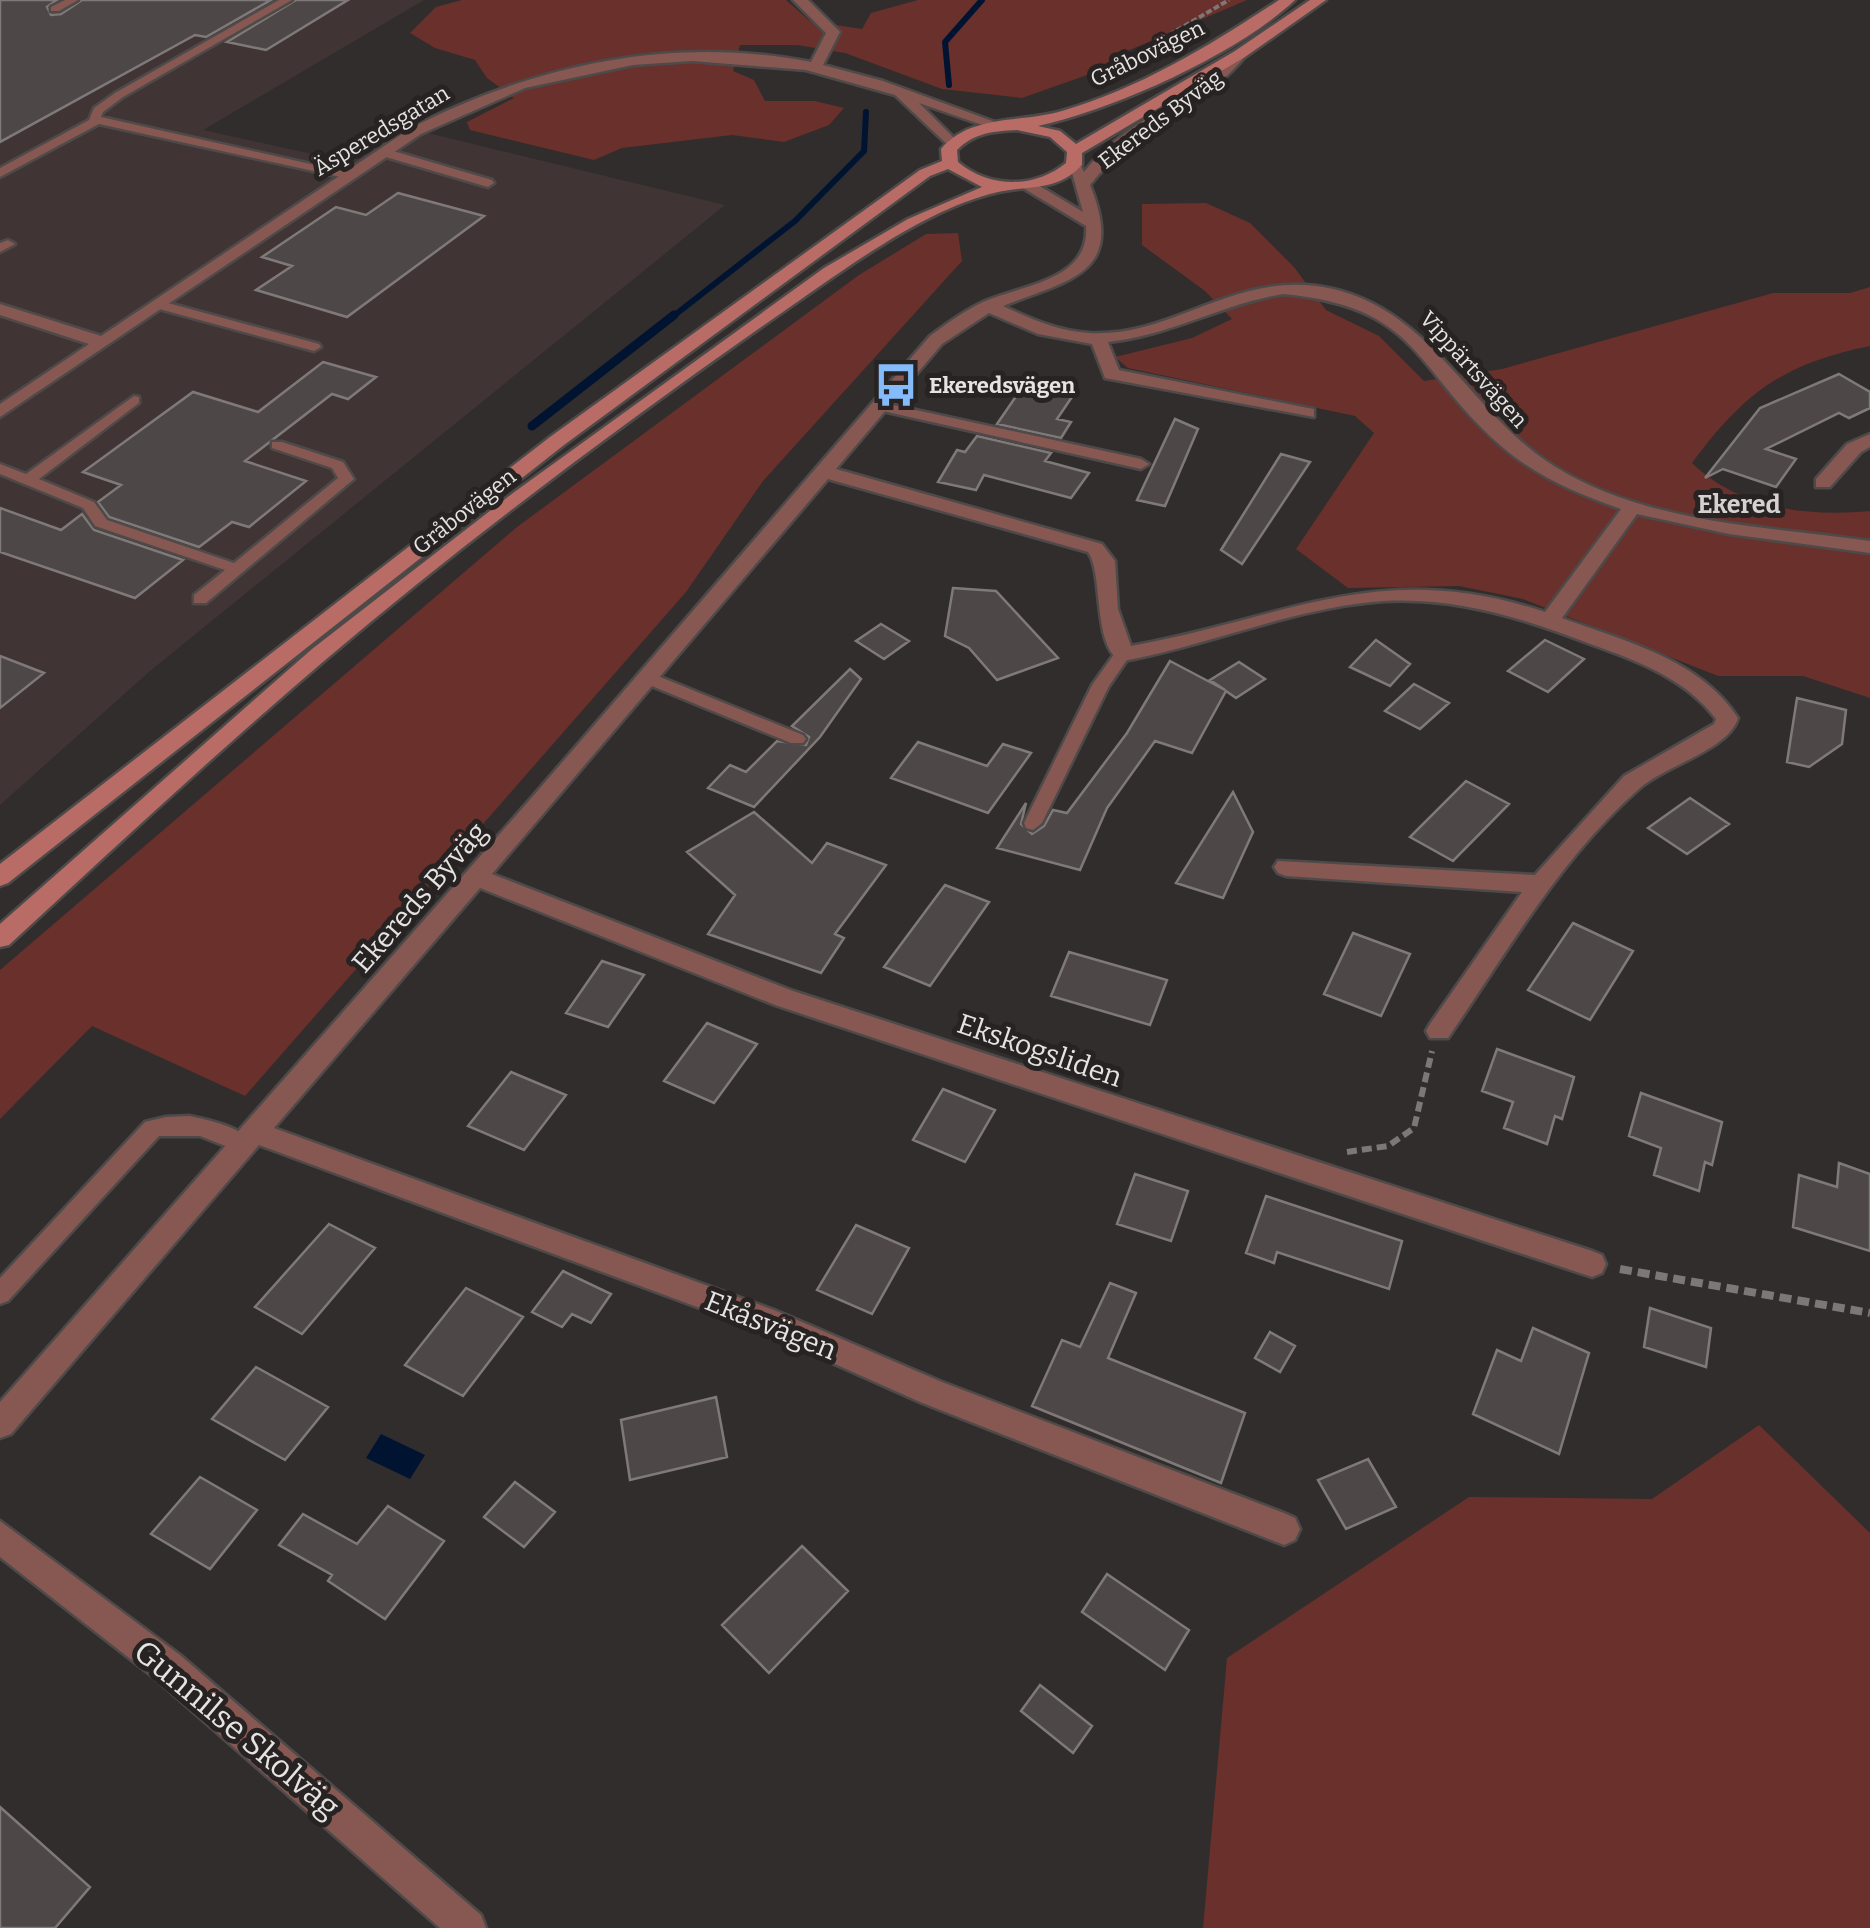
<svg xmlns="http://www.w3.org/2000/svg" width="1870" height="1928" font-family="Bitter,serif">
  <style>
    .built { fill: #403534 }
    .green { fill: #69302c }
    .water { fill: #001431 }
    .lines { fill: none; stroke-linecap: round; stroke-linejoin: round }
    .stream-far1 { stroke: #001431; stroke-width: 6 }
    .stream { stroke: #001431; stroke-width: 9 }
    .building { fill: #4d4847; stroke: #7f7a79; stroke-width: 2.5 }
    .service-casing { stroke: #4e4a49; stroke-width: 5 }
    .minor-casing { stroke: #4e4a49; stroke-width: 5 }
    .secondary-casing { stroke: #4e4a49; stroke-width: 5 }
    .path-far2 { stroke: #7c7878; stroke-width: 4; stroke-dasharray: 6 2.5; stroke-linecap: butt }
    .path-far1 { stroke: #7c7878; stroke-width: 6; stroke-dasharray: 10 5; stroke-linecap: butt }
    .path { stroke: #7c7878; stroke-width: 8; stroke-dasharray: 12 6; stroke-linecap: butt }
    .service { fill: #875752; fill-rule: evenodd }
    .minor { fill: #875752; fill-rule: evenodd }
    .secondary { fill: #b86c65; fill-rule: evenodd }
    .labels { text-anchor: middle; stroke-width: 10; stroke-linejoin: round; paint-order: stroke }
    .far-street-label { font-size: 22px; fill: #e6e3e3; stroke: #282323 }
    .far-poi-label { font-size: 22px; font-weight: bold; fill: #e6e3e3; stroke: #282323; text-anchor: start }
    .far-neighbourhood-label { font-size: 25px; font-weight: bold; fill: #d6d0cf; stroke: #282323 }
    .street-label { font-size: 28px; fill: #e6e3e3; stroke: #282323 }
    .near-street-label { font-size: 32px; fill: #e6e3e3; stroke: #282323 }
  </style>
  <rect width="100%" height="100%" fill="#312d2c"/>
  <path class="built" d="M0,0H424L203,130L335,159L395,125L725,205L150,671L0,805Z"/>
  <path class="green" d="M462,0H786L810,21L862,29L871,13L918,0H1247L1125,52L1087,75L1022,98L942,89L845,53L797,45H740L733,71L754,80L765,101H815L844,108L829,125L784,142L732,135L622,148L594,160L470,130L467,122L514,98L487,78L475,60L435,48L410,33L436,7Z
    M1206,203L1250,223L1294,267L1326,310L1379,336L1424,381L1502,369L1773,293H1850L1870,287V346C1783,364 1745,392 1692,463C1740,509 1807,517 1870,511V698L1803,676H1718L1523,599L1459,586L1348,588L1296,549L1374,433L1355,416L1128,368L1115,357L1192,338L1232,319L1205,291L1142,245V204Z
    M958,233L962,261L763,481L686,592L245,1096L92,1026L0,1119V970L517,527L859,275L926,234Z
    M1759,1425L1870,1533V1928H1203L1227,1658L1469,1497L1652,1499Z"/>
  <path class="water" d="M381,1434L425,1455L410,1479L366,1458Z"/>
  <g class="lines">
    <path class="stream-far1" d="M949,85L945,42L982,0
      M671,318L795,221L864,151L866,112"/>
    <path class="stream" d="M532,426L674,315"/>
  </g>
  <path class="building" d="M0,0H57L47,7L51,15L61,14L82,0H271L206,37L195,35L0,142Z
    M296,0H348L266,50L227,42Z
    M398,193L484,216L347,317L256,290L292,266L262,257L336,207L366,215Z
    M323,362L376,377L348,399L332,394L245,461L306,481L249,527L232,522L199,547L109,517L98,502L121,485L83,472L193,392L258,412Z
    M1839,374L1870,392V408L1849,418L1839,413L1766,449L1796,459L1776,487L1723,469L1705,478L1760,408Z
    M1037,382L1076,391L1057,419L1071,422L1061,438L997,424L1019,392L1029,394Z
    M1175,419L1198,429L1165,506L1137,500Z
    M977,436L1051,453L1045,461L1089,473L1071,498L984,475L976,490L938,482L957,450L965,452Z
    M1281,454L1310,462L1242,564L1221,550Z
    M0,508L61,530L82,514L94,530L183,560L135,598L0,552Z
    M953,588L996,591L1058,658L997,680L969,648L945,636Z
    M881,624L909,641L884,659L856,641Z
    M1376,640L1410,664L1390,686L1350,667Z
    M1545,640L1584,659L1548,692L1508,671Z
    M0,656L44,673L0,708Z
    M1170,661L1225,690L1210,680L1239,662L1265,679L1236,698L1226,691L1192,753L1155,741L1107,808L1080,870L997,848L1026,803L1021,824L1032,834L1044,826L1053,810L1067,813L1127,733Z
    M850,669L861,679L820,737L754,807L708,788L730,765L746,772L777,741L806,745L809,737L792,726Z
    M1414,684L1449,703L1420,729L1385,711Z
    M1797,698L1846,710L1842,744L1809,767L1787,762Z
    M918,742L987,766L1003,744L1031,753L988,813L891,778Z
    M1466,781L1509,804L1453,861L1410,837Z
    M1233,792L1253,832L1223,898L1176,883Z
    M1690,798L1729,824L1687,854L1648,828Z
    M754,812L812,863L827,843L886,865L835,934L844,938L821,973L708,934L735,895L687,852Z
    M945,885L989,902L930,986L884,967Z
    M1573,923L1633,951L1590,1020L1528,990Z
    M1353,933L1410,954L1381,1016L1324,994Z
    M1069,952L1167,980L1150,1025L1051,996Z
    M602,961L644,975L608,1027L566,1013Z
    M707,1023L757,1044L714,1103L664,1081Z
    M1497,1049L1574,1077L1562,1119L1555,1116L1547,1144L1504,1128L1513,1102L1482,1091Z
    M511,1072L566,1095L524,1150L468,1126Z
    M943,1089L995,1110L965,1162L913,1140Z
    M1641,1093L1722,1122L1712,1165L1705,1162L1699,1191L1654,1175L1661,1148L1629,1136Z
    M1839,1163L1870,1174V1251L1793,1227L1799,1175L1837,1187Z
    M1135,1174L1188,1191L1171,1241L1117,1224Z
    M1266,1196L1402,1241L1389,1289L1277,1252L1274,1263L1246,1253Z
    M329,1224L375,1248L302,1334L255,1307Z
    M856,1225L909,1248L872,1314L817,1290Z
    M563,1271L611,1294L591,1323L572,1314L562,1327L532,1312Z
    M1110,1283L1136,1293L1108,1358L1245,1413L1221,1483L1032,1406L1062,1340L1080,1347Z
    M466,1288L523,1317L463,1396L405,1365Z
    M1650,1308L1711,1328L1706,1367L1644,1347Z
    M1533,1328L1589,1353L1559,1454L1473,1414L1497,1350L1521,1361Z
    M1270,1332L1295,1346L1280,1372L1255,1358Z
    M256,1367L328,1407L285,1460L212,1419Z
    M716,1397L727,1457L630,1480L621,1420Z
    M1368,1459L1396,1507L1346,1529L1318,1480Z
    M200,1477L257,1510L210,1569L151,1534Z
    M515,1482L555,1512L524,1547L484,1517Z
    M388,1506L444,1541L385,1619L328,1581L332,1575L279,1545L303,1514L357,1544Z
    M802,1546L848,1591L769,1673L722,1625Z
    M1107,1574L1189,1630L1165,1670L1082,1612Z
    M1040,1685L1092,1726L1073,1753L1021,1711Z
    M0,1807L90,1887L55,1928H0Z"/>
  <g class="lines">
    <g class="service-casing">
      <path id="service" d="M65,0H78L59,11H51V7Z
        M279,0H292L123,97L103,112L101,117L346,172L350,173V179L99,124L0,177V168L89,120L94,108L115,93Z
        M383,148L492,180L494,183L488,187L379,155L377,152Z
        M8,240L15,244L0,252V243Z
        M157,300L319,344L321,347L314,351L152,307L150,304Z
        M134,396L139,397V403L39,479L94,502L107,520L234,563L338,478L332,468L272,448V442H282L343,462L354,479L206,603H194V595L225,570L95,526L83,508L0,474V464L26,474Z
        M879,402L1141,459L1149,464L1141,469L874,409L872,406Z
        M1123,648L1131,654L1109,686L1042,823L1033,830L1026,828L1024,823L1092,685L1117,650Z
        M648,672L803,735L806,739L803,743H791L642,682L639,678L642,674Z
        M189,1116C209,1120 242,1127 254,1144L251,1150L243,1153L200,1136H159L8,1301L0,1304V1278L145,1122L166,1117Z"/>
    </g>
    <g class="minor-casing">
      <path id="minor" d="M793,0H808L840,32L823,65L883,81L1006,126L994,129L919,103L960,144L952,149L895,95L806,70L692,61L633,65L525,88L421,134L0,417V404L89,344L0,315V304L101,336L411,128C534,65 673,35 811,62L826,33Z
        M1235,51L1247,54C1205,108 1132,130 1090,185C1126,274 1071,279 1003,306C1031,319 1058,331 1089,333C1175,338 1237,267 1333,289C1433,312 1471,414 1554,466C1646,524 1766,526 1870,541V553L1729,534L1637,514L1562,618C1624,641 1700,659 1738,718C1729,750 1666,765 1640,788C1561,857 1507,952 1448,1038H1430L1426,1031L1430,1024L1522,892L1286,876L1278,873L1274,867L1278,861L1535,875L1624,776L1714,724L1716,719C1686,679 1638,661 1593,645C1526,619 1457,597 1384,601C1295,607 1211,645 1123,661C1092,652 1104,574 1088,552L828,479L492,874L793,991L1592,1251L1602,1255L1606,1264L1602,1273L1592,1277L775,1005L480,888L274,1128L774,1310L942,1382L1284,1513L1295,1518L1300,1529L1295,1540L1284,1545L920,1402L754,1328L259,1145L11,1434L0,1438V1402L534,795L930,336C946,324 964,311 983,302C1021,285 1090,281 1086,226L1023,188V182H1033L1083,212L1069,162H1079L1084,172C1124,121 1193,99 1235,51ZM1283,294C1420,307 1412,367 1500,445C1535,476 1578,494 1621,509L1545,612C1378,557 1288,618 1131,646L1118,609L1115,561L1102,544L836,469L942,344L989,313L1038,334L1092,344L1105,378L1314,417V409L1308,408L1119,370L1108,342C1169,336 1223,304 1283,294Z
        M1870,434V447L1861,452L1830,487H1816V479L1847,444Z
        M0,1521L180,1655L481,1915L486,1928H440L156,1679L0,1557Z"/>
    </g>
    <g class="secondary-casing">
      <path id="secondary" d="M1279,0H1295C1236,55 1116,108 1038,126L1060,131L1076,144L1235,51L1310,0H1326L1245,57L1082,153V165C1057,192 1029,185 998,192C931,207 856,261 800,300C637,413 475,533 324,661C216,753 113,849 9,945L0,947V924L312,649L513,493L824,268L908,219L982,187L948,169L930,176L564,445L8,883L0,886V864L550,437L920,170L942,161L941,149C970,114 1022,123 1062,111C1141,88 1211,45 1279,0ZM1017,130L1050,137L1067,152L1066,163C1034,189 989,188 958,162L957,150C974,133 993,131 1017,130Z"/>
    </g>
    <path class="path-far2" d="M1096,77L1229,0"/>
    <path class="path-far1" d="M1347,1152L1388,1146L1414,1128L1432,1051"/>
    <path class="path" d="M1620,1269L1870,1313"/>
    <use href="#service" class="service"/>
    <use href="#minor" class="minor"/>
    <use href="#secondary" class="secondary"/>
  </g>
  <defs>
    <g id="bus-bare" transform="scale(3.45)"><path d="M-5-6H5V4H4V6H2V4H-2V6H-4V4H-5ZM-3.5-4V0h7V-4ZM-3.5 1.2v1.5H-2V1.2ZM2 1.2v1.5H3.5V1.2Z" fill="#85bbfb" stroke="#282323" stroke-width="2.5" paint-order="stroke"/></g>
  </defs>
  <g fill-rule="evenodd">
    <use href="#bus-bare" x="896" y="385"/>
  </g>
  <g class="labels">
    <g class="far-street-label">
      <text transform="translate(1147 53) rotate(-26)" y="8">Gråbovägen</text>
      <text transform="translate(1160 119) rotate(-37)" y="8">Ekereds Byväg</text>
      <text transform="translate(381 130) rotate(-31)" y="8">Äsperedsgatan</text>
      <text transform="translate(1474 369) rotate(48)" y="8">Vippärtsvägen</text>
      <text transform="translate(464 511) rotate(-38)" y="8">Gråbovägen</text>
    </g>
    <g class="far-poi-label">
      <text x="929" y="393">Ekeredsvägen</text>
    </g>
    <g class="far-neighbourhood-label">
      <text x="1739" y="513">Ekered</text>
    </g>
    <g class="street-label">
      <text transform="translate(419 897) rotate(-49)" y="10">Ekereds Byväg</text>
      <text transform="translate(1040 1050) rotate(19)" y="10">Ekskogsliden</text>
      <text transform="translate(771 1325) rotate(22)" y="10">Ekåsvägen</text>
    </g>
    <g class="near-street-label">
      <text transform="translate(237 1729) rotate(40)" y="11">Gunnilse Skolväg</text>
    </g>
  </g>
</svg>
